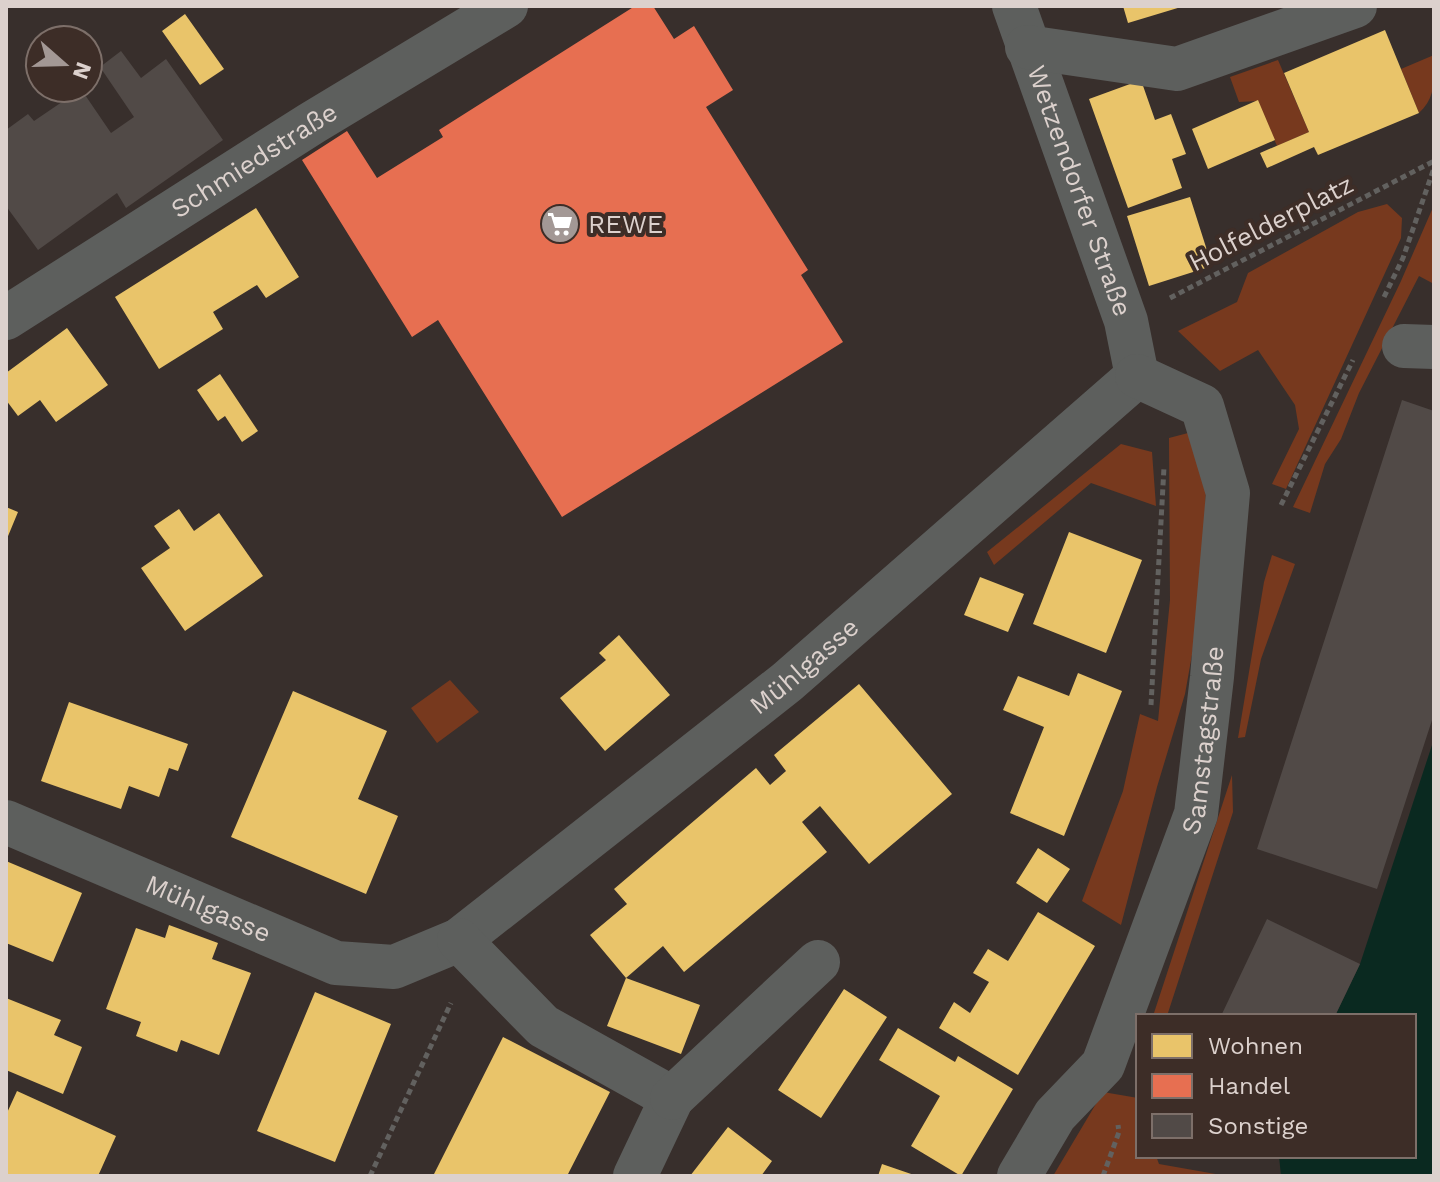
<svg xmlns="http://www.w3.org/2000/svg" width="1440" height="1182" font-family="'Work Sans',sans-serif">
  <style>
    .green { fill: #77391e }
    .water { fill: #0a2920 }
    .homes { fill: #e9c46a }
    .shops { fill: #e76f51 }
    .building { fill: #514a47 }
    .lines { fill: none; stroke-linecap: round; stroke-linejoin: round }
    .path { stroke: #62615f; stroke-width: 5; stroke-dasharray: 6 4; stroke-linecap: butt }
    .minor { stroke: #5d5f5d; stroke-width: 44 }
    .labels { text-anchor: middle; stroke-width: 8; stroke-linejoin: round; paint-order: stroke }
    .street-label { font-size: 26px; fill: #dcd1cd; stroke: #3d2d27 }
    .poi-label { font-size: 26px; fill: #dcd1cd; stroke: #3d2d27; text-anchor: start }
  </style>
  <rect width="100%" height="100%" fill="#382f2c"/>
  <path class="green" d="M1434,55C1434,77 1437,97 1419,113L1401,69Z
    M1278,60L1309,132L1277,146L1258,101L1239,102L1230,77Z
    M1387,204L1402,218L1401,238L1286,489L1272,484L1299,429L1295,405L1258,350L1220,371L1178,331L1237,302L1248,273L1358,212Z
    M1434,205V284L1419,276L1359,393L1341,439L1325,464L1310,513L1293,507L1401,281Z
    M1188,433L1206,486L1203,593L1185,694L1157,787L1121,925L1082,901L1123,791L1140,714L1158,721L1170,600L1169,438Z
    M1121,444L1152,452L1156,506L1091,483L994,565L987,552Z
    M1272,555L1295,564L1261,659L1245,737L1238,738L1264,582Z
    M450,680L479,712L437,743L411,708Z
    M1232,775L1233,812L1167,1016H1153Z
    M1103,1092L1138,1098V1156H1156L1159,1164L1227,1176H1053Z"/>
  <path class="water" d="M1434,739V1176H1281L1279,1156H1414V1016H1335L1360,964Z"/>
  <path class="homes" d="M1123,6H1181V7L1128,23Z
    M185,14L224,69L200,85L162,31Z
    M1385,30L1419,113L1318,155L1314,147L1267,168L1260,153L1309,132L1284,73Z
    M1141,80L1155,120L1171,114L1186,154L1172,159L1182,188L1128,208L1089,99Z
    M1258,100L1275,140L1208,169L1192,129Z
    M1190,197L1212,266L1149,286L1127,216Z
    M256,208L299,277L266,298L257,285L213,312L223,329L159,369L115,297Z
    M67,328L108,385L56,422L40,400L18,416L6,400V373Z
    M220,374L258,431L242,442L225,416L218,421L197,390Z
    M6,507L18,512L6,541Z
    M179,509L194,531L219,513L263,576L185,631L141,568L170,548L154,526Z
    M1069,532L1142,560L1106,653L1033,624Z
    M980,577L1024,594L1008,632L964,615Z
    M619,635L670,695L605,751L560,698L606,660L599,653Z
    M1078,673L1122,691L1064,836L1010,813L1044,727L1003,710L1018,676L1069,696Z
    M859,684L952,794L869,864L820,806L802,822L827,852L684,972L663,946L626,978L590,935L627,904L614,889L756,768L770,785L786,771L774,755Z
    M293,691L387,731L358,799L398,816L366,894L231,837Z
    M69,702L188,744L178,771L169,768L159,797L129,786L121,809L41,781Z
    M1038,848L1070,869L1047,903L1016,883Z
    M6,861L82,893L53,962L6,943Z
    M1038,912L1095,946L1018,1075L939,1028L954,1002L970,1013L989,982L973,973L988,949L1008,961Z
    M169,925L218,943L212,959L251,973L219,1055L181,1040L177,1052L136,1036L141,1022L106,1009L136,928L165,938Z
    M626,978L700,1005L681,1054L607,1026Z
    M844,989L887,1017L821,1118L778,1090Z
    M315,992L391,1024L335,1162L257,1131Z
    M6,998L61,1020L54,1035L82,1047L63,1094L6,1070Z
    M898,1028L955,1062L958,1056L1013,1089L961,1176L911,1146L940,1096L879,1060Z
    M503,1037L610,1092L567,1176H433Z
    M17,1091L116,1136L98,1176H6V1115Z
    M728,1127L772,1161L761,1176H690Z
    M882,1164L917,1176H878Z"/>
  <path class="shops" d="M635,6H653L674,39L694,26L733,90L706,107L808,270L801,275L843,342L562,517L438,320L412,337L302,160L347,131L377,178L443,137L439,130Z"/>
  <path class="building" d="M121,51L141,78L166,59L223,140L126,208L117,193L38,250L6,206V130L28,114L34,121L81,89L111,133L134,117L100,67Z
    M1402,400L1434,411V714L1377,889L1257,849Z
    M1267,919L1360,964L1335,1016H1221Z"/>
  <g class="lines">
    <path class="path" d="M1384,297L1403,258L1434,168
      M1170,298L1434,161
      M1281,505L1353,360
      M1151,705L1164,467
      M370,1176L451,1003
      M1103,1176L1119,1132L1118,1125"/>
    <g class="minor">
      <path id="s1" d="M1014,6L1126,321L1137,376"/>
      <path d="M1027,47L1177,69L1355,6"/>
      <path id="s2" d="M6,318L312,123L506,6"/>
      <path d="M1404,346L1434,347"/>
      <path id="s3" d="M6,822L336,963L394,967L459,940L787,682L1137,376"/>
      <path d="M459,940L543,1026L672,1098L635,1176"/>
      <path d="M672,1098L818,962"/>
      <path id="s4" d="M1019,1176L1055,1115L1103,1065L1196,814L1212,677L1228,493L1202,406L1137,376"/>
    </g>
  </g>
  <defs>
    <g id="supermarket-disc" transform="scale(2)"><circle r="9.5" fill="#a39895" stroke="#3d2d27"/><path d="M-6-5.5h2.5l.6 2H6L4.5 2H-2.5L-4.4-4H-6ZM-1.5 3.2a1.3 1.3 0 1 0 .1 0ZM3 3.2a1.3 1.3 0 1 0 .1 0Z" fill="#fff"/></g>
  </defs>
  <g fill-rule="evenodd">
    <use href="#supermarket-disc" x="560" y="224"/>
  </g>
  <g class="labels">
    <g class="street-label">
      <text dy="9" stroke="none"><textPath href="#s2" startOffset="294">Schmiedstraße</textPath></text>
      <text dy="9" stroke="none"><textPath href="#s1" startOffset="196">Wetzendorfer Straße</textPath></text>
      <text transform="translate(1271 223) rotate(-27)" y="9">Holfelderplatz</text>
      <text dy="9" stroke="none"><textPath href="#s3" startOffset="928">Mühlgasse</textPath></text>
      <text dy="9" stroke="none"><textPath href="#s4" startOffset="482">Samstagstraße</textPath></text>
      <text dy="9" stroke="none"><textPath href="#s3" startOffset="220">Mühlgasse</textPath></text>
    </g>
    <g class="poi-label">
      <text x="588" y="233">REWE</text>
    </g>
  </g>
  <rect width="1440" height="1182" fill="none" stroke="#dcd1cd" stroke-width="16"/>
  <rect x="1136" y="1014" width="280" height="144" fill="#3d2d27" stroke="#7d6f69" stroke-width="2"/>
  <rect x="1152" y="1034" width="40" height="24" fill="#e9c46a" stroke="#7d6f69" stroke-width="2"/>
  <text x="1208" y="1054" font-size="24" fill="#dcd1cd">Wohnen</text>
  <rect x="1152" y="1074" width="40" height="24" fill="#e76f51" stroke="#7d6f69" stroke-width="2"/>
  <text x="1208" y="1094" font-size="24" fill="#dcd1cd">Handel</text>
  <rect x="1152" y="1114" width="40" height="24" fill="#514a47" stroke="#7d6f69" stroke-width="2"/>
  <text x="1208" y="1134" font-size="24" fill="#dcd1cd">Sonstige</text>
  <g transform="translate(64 64) rotate(110)"><circle r="38" fill="#3d2d27" stroke="#7d6f69" stroke-width="2"/>
  <path d="M0-6L14 30L0 20L-14 30Z" fill="#a39895"/>
  <text y="-12" font-size="22" font-weight="bold" text-anchor="middle" fill="#dcd1cd">N</text>
  </g>
</svg>
